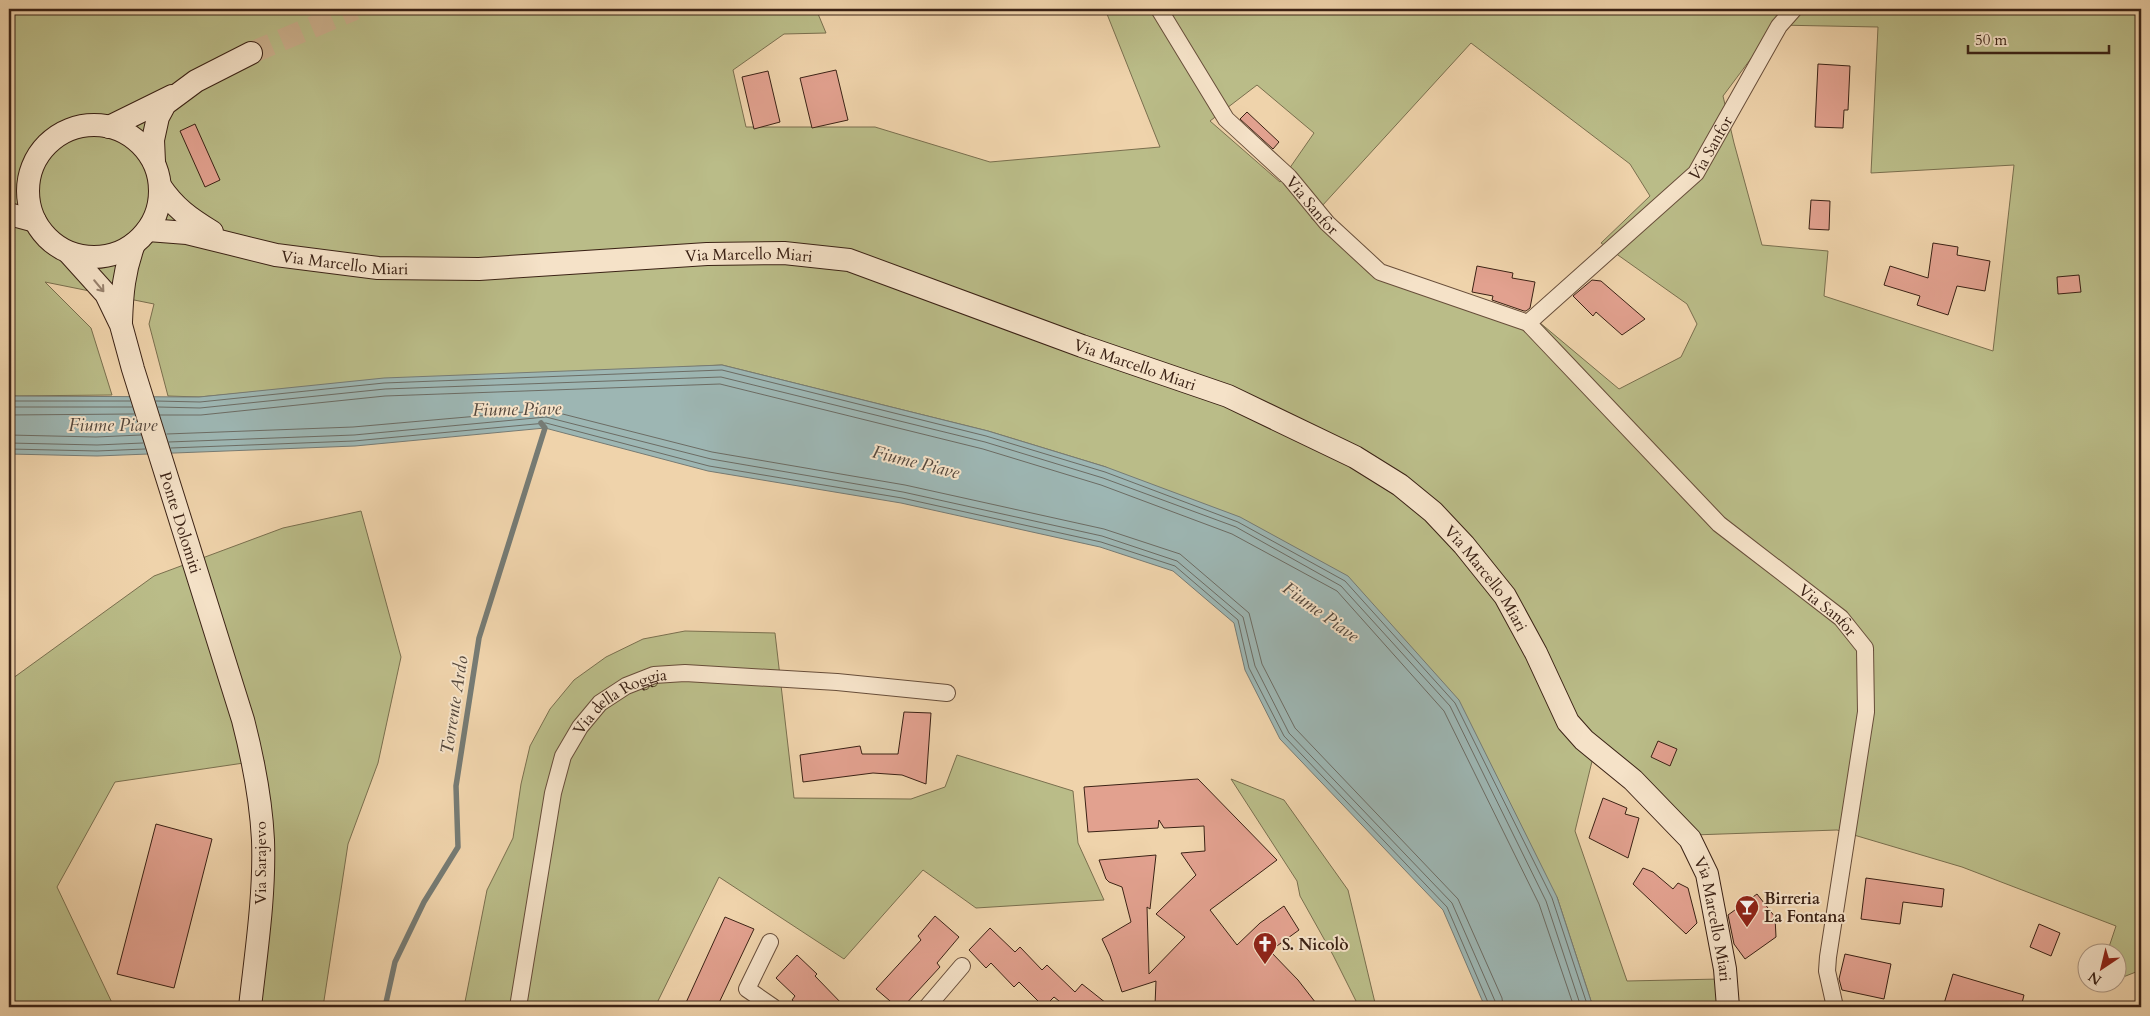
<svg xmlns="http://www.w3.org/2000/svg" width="2150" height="1016" font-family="Cardo,serif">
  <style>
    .green { fill: #babc88; stroke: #7a6f4e; fill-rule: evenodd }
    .water { fill: #9db6b3; stroke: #767b74 }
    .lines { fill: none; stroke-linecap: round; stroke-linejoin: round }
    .shore { stroke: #6c6c64; stroke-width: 1 }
    .stream { stroke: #767b74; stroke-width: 5.5 }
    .building { fill: #e2a18f; stroke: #3b2215 }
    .secondary-tunnel { stroke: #cbb08d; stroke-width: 22; stroke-dasharray: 22 11; stroke-linecap: butt }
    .street-casing { stroke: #684e3a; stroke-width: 18 }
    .secondary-casing { stroke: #3b2215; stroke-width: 24 }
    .street { stroke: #f5e2c8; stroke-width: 16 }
    .secondary { stroke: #f5e2c8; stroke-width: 22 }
    .oneway { stroke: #98826e }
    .labels { text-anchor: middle; stroke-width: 4; stroke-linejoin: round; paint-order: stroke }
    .street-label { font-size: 16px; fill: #3b2215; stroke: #f5e2c8 }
    .poi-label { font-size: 16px; font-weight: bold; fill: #3b2215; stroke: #f5e2c8; text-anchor: start }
    .water-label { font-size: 18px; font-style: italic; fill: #54473c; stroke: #f5e2c8 }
  </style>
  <rect width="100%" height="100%" fill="#efd3ab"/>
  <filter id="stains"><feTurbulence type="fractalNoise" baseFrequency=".004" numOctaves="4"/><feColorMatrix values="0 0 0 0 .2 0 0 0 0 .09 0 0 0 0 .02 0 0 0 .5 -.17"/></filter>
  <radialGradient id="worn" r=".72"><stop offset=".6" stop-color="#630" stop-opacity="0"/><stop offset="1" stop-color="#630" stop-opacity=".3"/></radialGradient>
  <path class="green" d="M9,9H816L826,33L784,34L733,70L746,127H875L990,162L1160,147L1105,9H2141V970L2118,979V954L2107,953L2116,926L1962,867L1837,830L1693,835L1596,745L1575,831L1627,981L1720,979L1722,1007H1593L1557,897L1106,467L988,431L722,365L287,389L199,397L168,396L149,324L154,304L45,282L91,328L112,395L9,396ZM1776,25L1878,27L1871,173L2014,165L1993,351L1824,296L1828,251L1762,245L1734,143L1723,96ZM1471,43L1630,164L1650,196L1601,243L1687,304L1697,324L1681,357L1619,389L1539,322L1371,275L1311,218ZM1257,85L1314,133L1280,182L1210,121Z
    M361,511L401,657L378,763L348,844L323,1007H255L271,842L264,760L115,782L57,887L114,1007H9V681L154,576L283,528Z
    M685,631L775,633L794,798L911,799L945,787L957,755L1073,791L1078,843L1104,900L976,908L923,870L844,959L719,877L655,1007H464L487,890L513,838L521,784L530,746L550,709L574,680L606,657L643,639Z
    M1231,779L1284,800L1348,890L1376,1007H1359L1333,955L1300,896L1297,881Z"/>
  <path class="water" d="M722,365L988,431L1106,467L1240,517L1348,576L1459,700L1557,897L1593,1007H1485L1443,910L1280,739L1245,670L1234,623L1173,571L1100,547L901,503L708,471L545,428L355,446L97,456L9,454V396L199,397L384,378Z"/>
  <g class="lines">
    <path class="shore" d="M9,401H130
      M156,401L200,402L384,383L722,370L986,436L1105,472L1238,522L1345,581L1455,703L1552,898L1588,1007
      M9,407H132
      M158,407L200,408L385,389L721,377L985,442L1103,478L1236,527L1341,586L1450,706L1546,901L1581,1007
      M9,415L134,414
      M160,415H201L385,396L720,384L983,449L1101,485L1232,534L1337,591L1444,711L1539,904L1574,1007
      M167,434L353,427L547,410L712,452L905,485L1104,529L1180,554L1249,613L1262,664L1295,728L1458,899L1502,998L1503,1007
      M9,435L96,437L141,435
      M169,442L354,435L546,417L711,459L903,492L1102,536L1177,561L1243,617L1255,666L1289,733L1452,903L1495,1001L1496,1007
      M9,443L97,445L143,443
      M171,448L354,441L546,423L709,466L902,498L1101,542L1175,566L1238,620L1249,668L1284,736L1447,907L1490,1007
      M9,449L97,451L145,449"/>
    <path class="stream" d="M385,1007L395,962L424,902L458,847L456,786L479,638L545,428L541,423"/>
  </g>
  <path class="building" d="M1818,64L1850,66L1848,110H1844L1843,128L1815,127Z
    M836,70L848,120L812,128L800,78Z
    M768,71L780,122L754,129L742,77Z
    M1247,112L1279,142L1273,149L1240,119Z
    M195,124L220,180L205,187L180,131Z
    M1811,200L1830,201L1829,230L1809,229Z
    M1933,243L1958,247L1957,255L1990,261L1985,291L1957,286L1948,315L1917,305L1920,296L1884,285L1890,266L1928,278Z
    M1477,266L1513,273L1512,278L1535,282L1530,308L1526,311H1524L1492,300L1493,296L1472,292Z
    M2079,275L2081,292L2058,294L2057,277Z
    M1592,280L1601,281L1645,319L1622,335L1596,312L1593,316L1573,296Z
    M904,712L931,713L926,784L902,775L873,773L803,782L800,755L860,746L862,754H898Z
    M1658,741L1677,749L1670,766L1651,757Z
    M1198,779L1277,860L1210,910L1237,945L1260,923L1284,906L1299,930L1270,951L1298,980L1319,1007H1168L1155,1005L1156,981L1122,992L1110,956L1102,939L1131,922L1122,887L1109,882L1106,879L1099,860L1156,855L1150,909L1147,907L1149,974L1185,937L1156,914L1196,875L1181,853L1205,851L1204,826L1164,828L1159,820L1158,828L1088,832L1084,787Z
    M1603,798L1627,808L1625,814L1639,818L1628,858L1589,838Z
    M156,824L212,839L174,988L117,974Z
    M1643,868L1653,872L1673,889L1678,883L1688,888L1697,923L1686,934L1633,884Z
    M1866,878L1944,889L1942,907L1903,902L1900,924L1861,919Z
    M1757,894L1775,917L1776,937L1745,959L1734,944L1728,915Z
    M935,916L959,937L937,963L940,967L903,1007H897L876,989L921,940L918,936Z
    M725,917L754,929L717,1007H684Z
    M2039,924L2060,933L2051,956L2030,947Z
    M990,928L1015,952L1020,947L1042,970L1047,965L1075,992L1082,984L1111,1007H1062L1064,1005L1054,997L1044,1007L1019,982L1014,987L991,963L986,968L969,950Z
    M1845,954L1891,964L1884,999L1842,990L1839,979Z
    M797,955L817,974L815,976L845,1007H800L792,1000L795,996L776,978Z
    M1953,974L2024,995L2021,1007H1943Z"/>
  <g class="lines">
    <path class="secondary-tunnel" d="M251,53L355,9"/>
    <g class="street-casing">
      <g id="street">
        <path id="s1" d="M1159,9L1226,119L1289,177L1327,223L1380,272L1528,323L1719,524L1841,618L1865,648L1866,712L1828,957L1827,971L1835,1007"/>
        <path id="s2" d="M1528,323L1696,173L1779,26L1794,9"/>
        <path d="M770,942L747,989L773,1007"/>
        <path id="s3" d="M518,1007L553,793L563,756L580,727L600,703L626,686L654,675L685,673L837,682L947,693"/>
        <path d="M927,1007L962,966"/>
      </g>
    </g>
    <g class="secondary-casing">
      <g id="secondary">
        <circle cx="94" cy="191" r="66"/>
        <path d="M109,127L172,96"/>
        <path d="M154,162L153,140L158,117L165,104L196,81L251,53"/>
        <path d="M160,186C175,208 189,218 212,232"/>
        <path d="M9,214L35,221"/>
        <path id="s4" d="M148,230L187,233L276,255L378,268L479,269L707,254L784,253L849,260L1082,346L1228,396L1355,457L1400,485L1433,512L1464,545L1505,596L1536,653L1568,722L1584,740L1633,780L1690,839L1707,874L1725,969L1728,1007"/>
        <path id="s5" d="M69,253L106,294L121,325L133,369L243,720C253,759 261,799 263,840C265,895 256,953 250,1007"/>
        <path d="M121,322C122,293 124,271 134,244"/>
      </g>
    </g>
    <use href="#street" class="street"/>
    <use href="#secondary" class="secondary"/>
  </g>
  <defs><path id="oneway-shaft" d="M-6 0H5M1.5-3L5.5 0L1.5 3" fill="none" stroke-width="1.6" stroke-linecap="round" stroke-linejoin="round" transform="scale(1.25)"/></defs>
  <use class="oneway" href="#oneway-shaft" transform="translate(99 286) rotate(50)"/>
  <defs>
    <g id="bar-pin" transform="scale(1.25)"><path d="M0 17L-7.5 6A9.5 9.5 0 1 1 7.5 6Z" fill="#8f2418" stroke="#f5e2c8"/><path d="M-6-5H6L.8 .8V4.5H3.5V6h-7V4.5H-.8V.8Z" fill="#fff"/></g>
    <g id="church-pin" transform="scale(1.25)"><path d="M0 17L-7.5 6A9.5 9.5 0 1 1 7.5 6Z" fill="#8f2418" stroke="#f5e2c8"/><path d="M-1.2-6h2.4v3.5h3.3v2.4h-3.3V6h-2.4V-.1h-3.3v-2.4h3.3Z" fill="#fff"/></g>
  </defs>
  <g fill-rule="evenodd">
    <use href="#bar-pin" x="1747" y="907"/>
    <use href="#church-pin" x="1265" y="944"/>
  </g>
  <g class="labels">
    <g class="street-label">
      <text dy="6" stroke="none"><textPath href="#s2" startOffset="254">Via Sanfor</textPath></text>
      <text dy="6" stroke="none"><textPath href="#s1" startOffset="251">Via Sanfor</textPath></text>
      <text dy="6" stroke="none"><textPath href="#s4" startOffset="605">Via Marcello Miari</textPath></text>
      <text dy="6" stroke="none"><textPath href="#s4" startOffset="200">Via Marcello Miari</textPath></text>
      <text dy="6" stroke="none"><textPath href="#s4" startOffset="1010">Via Marcello Miari</textPath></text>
      <text dy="6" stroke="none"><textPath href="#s5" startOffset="296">Ponte Dolomiti</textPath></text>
      <text dy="6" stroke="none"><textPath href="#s4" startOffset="1430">Via Marcello Miari</textPath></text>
      <text dy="6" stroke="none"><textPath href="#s1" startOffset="919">Via Sanfor</textPath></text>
      <text dy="6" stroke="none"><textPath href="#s3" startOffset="338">Via della Roggia</textPath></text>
      <text transform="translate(260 863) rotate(-90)" y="6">Via Sarajevo</text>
      <text dy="6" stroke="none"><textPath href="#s4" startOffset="1850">Via Marcello Miari</textPath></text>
    </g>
    <g class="poi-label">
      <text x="1764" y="904">Birreria<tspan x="1764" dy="18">La Fontana</tspan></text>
      <text x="1282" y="950">S. Nicolò</text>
    </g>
    <g class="water-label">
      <text transform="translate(517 409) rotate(-1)" y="6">Fiume Piave</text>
      <text x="113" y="431">Fiume Piave</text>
      <text transform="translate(916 462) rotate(14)" y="6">Fiume Piave</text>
      <text transform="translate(1321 612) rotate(36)" y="6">Fiume Piave</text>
      <text transform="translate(454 705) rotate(-81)" y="6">Torrente Ardo</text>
    </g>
  </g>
  <rect width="2150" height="1016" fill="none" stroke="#efd3ab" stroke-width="30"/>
  <rect x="10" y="10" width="2130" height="996" fill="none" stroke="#3b2215" stroke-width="2.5"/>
  <rect x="15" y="15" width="2120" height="986" fill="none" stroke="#3b2215"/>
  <g transform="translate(2102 968) rotate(215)"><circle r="24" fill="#f5e2c8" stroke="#ab9580"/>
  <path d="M0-4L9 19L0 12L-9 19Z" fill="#8f2418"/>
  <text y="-8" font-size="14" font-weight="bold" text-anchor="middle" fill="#3b2215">N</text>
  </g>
  <path d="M1968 45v8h141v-8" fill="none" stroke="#3b2215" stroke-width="2.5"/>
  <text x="1975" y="45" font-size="15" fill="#3b2215" stroke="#f5e2c8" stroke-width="4" paint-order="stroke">50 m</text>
  <rect width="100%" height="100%" filter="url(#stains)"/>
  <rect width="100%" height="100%" fill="url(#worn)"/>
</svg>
